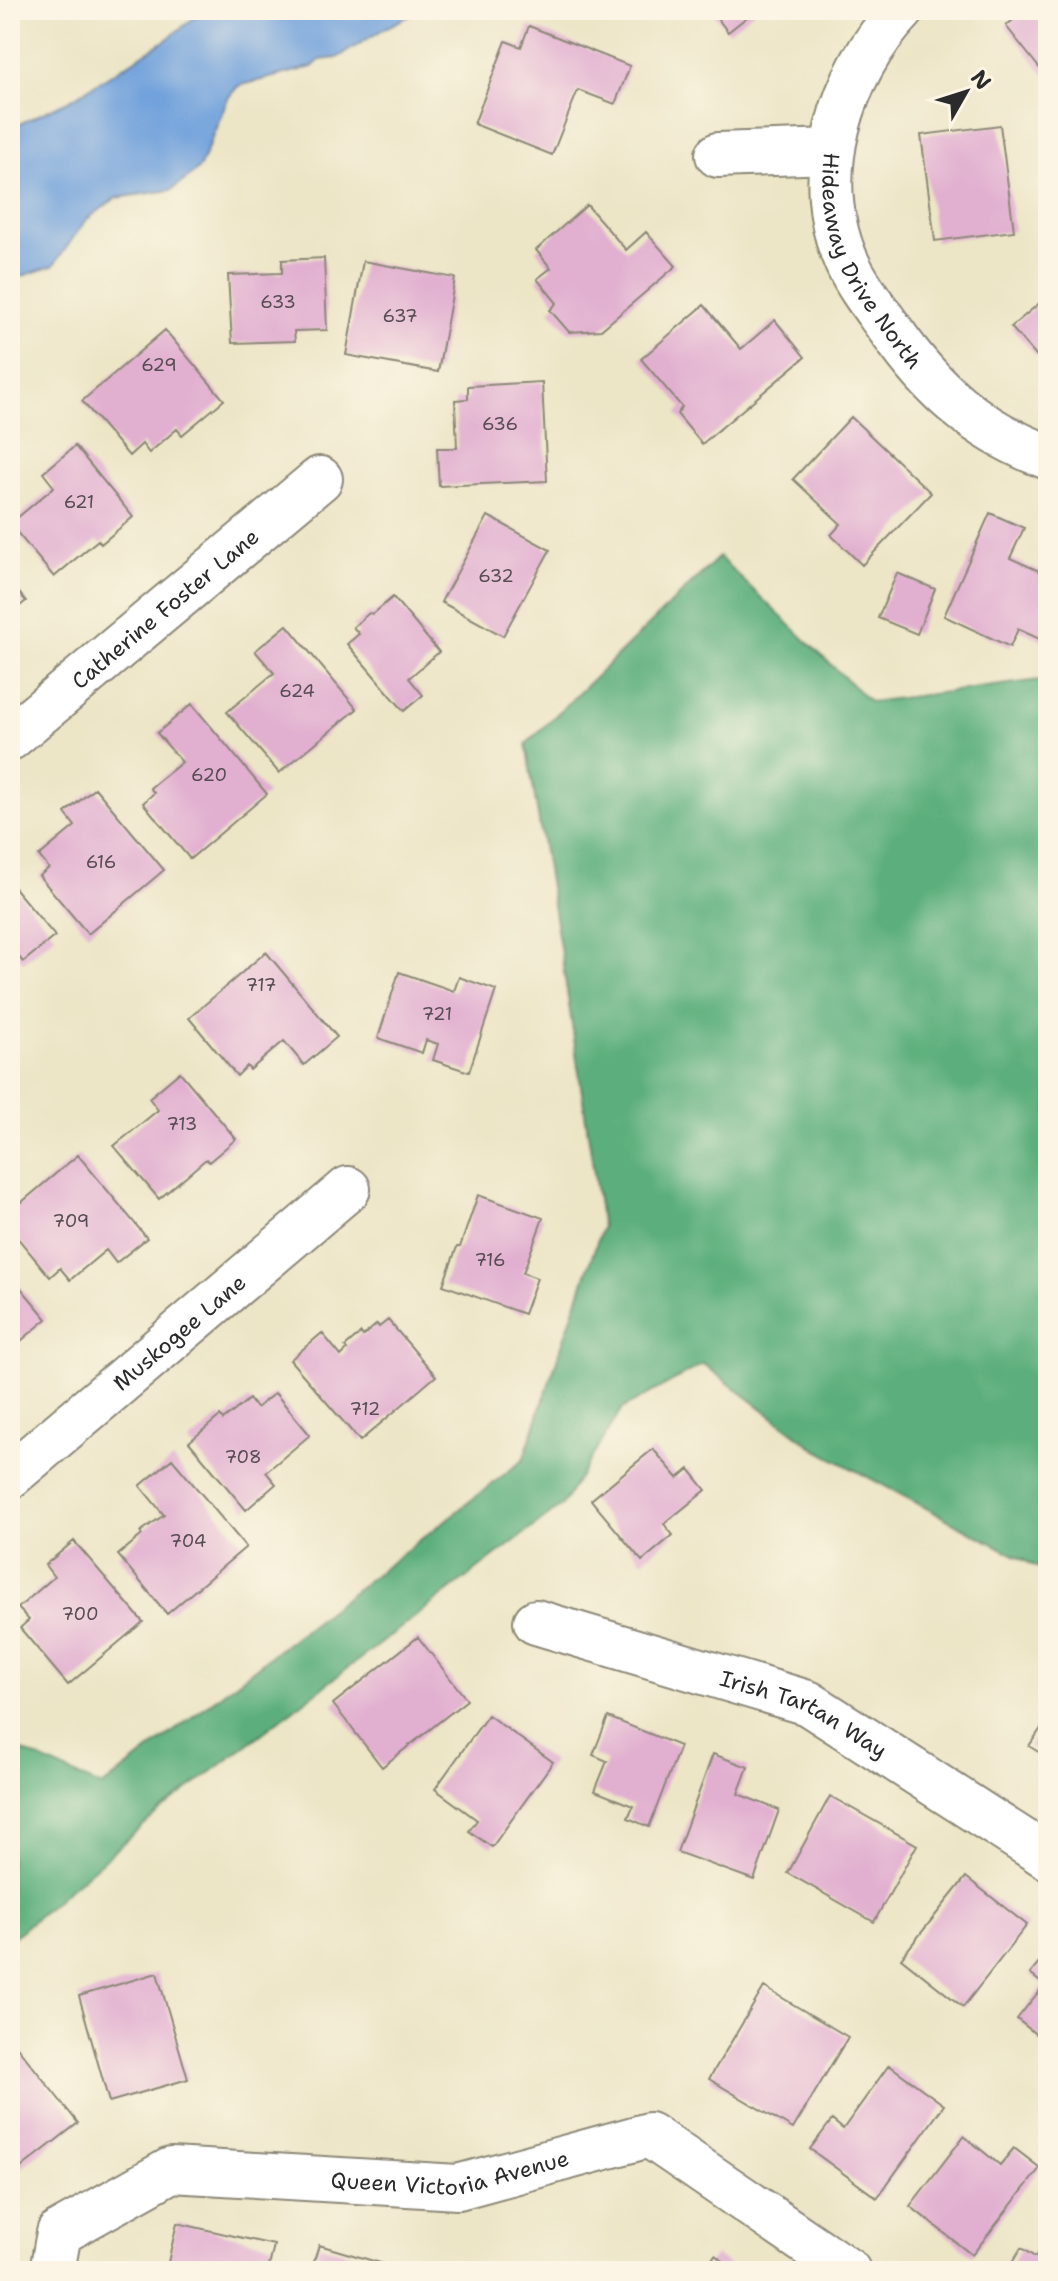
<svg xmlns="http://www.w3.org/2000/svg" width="1058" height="2281" font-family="'Shantell Sans',sans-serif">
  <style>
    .forest { fill: #5caf7c; stroke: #446d54; stroke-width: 2 }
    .water { fill: #72a2dc; stroke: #4e6684; stroke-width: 2 }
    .building { fill: #e1afd0 }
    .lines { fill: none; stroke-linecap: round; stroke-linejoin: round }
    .minor-casing { stroke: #8c8878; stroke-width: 48 }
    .minor { stroke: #fff; stroke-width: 44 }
    .labels { text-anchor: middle; stroke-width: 6; stroke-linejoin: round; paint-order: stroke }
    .number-label { font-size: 18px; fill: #584c54 }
    .street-label { font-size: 22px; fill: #2b2b2b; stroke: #fcf5e5 }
  </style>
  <rect width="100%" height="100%" fill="#fcf5e5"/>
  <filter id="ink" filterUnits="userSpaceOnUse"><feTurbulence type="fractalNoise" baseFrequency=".0125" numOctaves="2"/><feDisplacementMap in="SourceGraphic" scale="16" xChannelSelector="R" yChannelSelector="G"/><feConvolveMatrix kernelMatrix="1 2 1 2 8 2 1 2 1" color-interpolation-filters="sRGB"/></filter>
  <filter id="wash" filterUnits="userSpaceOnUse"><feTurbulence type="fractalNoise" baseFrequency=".006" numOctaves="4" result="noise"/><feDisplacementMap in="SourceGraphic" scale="32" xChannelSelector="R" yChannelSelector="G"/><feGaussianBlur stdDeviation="1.8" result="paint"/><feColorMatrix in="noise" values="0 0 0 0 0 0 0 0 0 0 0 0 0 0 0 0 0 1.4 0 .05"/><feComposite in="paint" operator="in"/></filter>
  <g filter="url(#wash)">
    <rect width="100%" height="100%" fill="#ece5c6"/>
    <path class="forest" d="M719,557L870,702L1048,679V1573L817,1450L703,1364L622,1409L562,1505L160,1811L10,1940V1745L102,1787L523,1460L602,1227L563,965L526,744Z"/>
    <path class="water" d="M204,10H421L385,28L337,58L320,60L312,67L238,86L228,98L200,167L188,178L171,190L116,198L86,220L53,266L10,280V139L21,123L70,100L166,40Z"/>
    <g id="blocks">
      <path class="building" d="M711,10H756L728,32Z
        M1025,10H1040L1048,20V79L1006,26Z
        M529,26L630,66L615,104L578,90L552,155L474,124L506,41L521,47Z
        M1000,125L1014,231L935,241L921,135Z
        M587,205L626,250L646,232L676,266L601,330L569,332L550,310L557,303L537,279L551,268L536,250Z
        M324,258L327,330L294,331L295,341L232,343L228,275L282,273V260Z
        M363,261L455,278L438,372L346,355Z
        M1048,296V346L1036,356L1011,327Z
        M704,305L741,349L775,320L805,357L702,444L677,414L682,407L641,359Z
        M165,330L224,400L182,435L177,429L149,453L142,444L129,456L82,401Z
        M542,382L547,481L439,486L437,448H457L455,400L468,399V386Z
        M851,417L931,493L862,565L831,535L841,524L793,479Z
        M75,446L133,517L101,544L98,540L54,577L10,524L54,487L43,473Z
        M990,513L1024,528L1010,558L1048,575L1046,642L1018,629L1010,647L944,616Z
        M488,516L550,550L503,636L441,602Z
        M897,573L935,589L917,634L878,618Z
        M10,582L26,601L10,614Z
        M393,597L439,652L409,678L423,695L404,711L347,644L359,634L353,627L369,613L373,614Z
        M287,625L357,709L279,773L227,712L274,673L255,651Z
        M192,704L267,794L190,859L143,803L154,793L150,788L182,762L157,733Z
        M95,788L164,870L88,934L39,876L49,868L39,856L75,826L65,813Z
        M10,883L55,936L23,962L13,950L10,953Z
        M266,952L337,1037L304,1065L284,1041L250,1070L247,1066L237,1076L189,1018Z
        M399,972L454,991L459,977L496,990L469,1072L433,1060L438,1044L426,1040L422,1053L378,1038Z
        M180,1072L236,1139L209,1162L206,1159L159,1199L114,1146L158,1110L149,1098Z
        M78,1155L147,1238L116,1263L106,1250L70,1280L60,1268L50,1277L10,1229V1212Z
        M478,1195L543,1218L523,1273L537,1278L524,1314L443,1285L457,1247H460Z
        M10,1275L47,1319L10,1350Z
        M388,1320L436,1376L360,1441L290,1360L322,1333L341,1356L347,1350L345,1347L361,1333L363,1336L377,1324L379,1327Z
        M275,1393L310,1435L266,1472L276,1484L246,1510L189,1442L220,1416L223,1420L249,1399L256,1408Z
        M653,1449L678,1478L689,1469L706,1490L664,1524L673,1535L642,1561L591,1500Z
        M172,1459L246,1547L167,1614L118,1555L142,1535L140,1532L164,1515L140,1486Z
        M74,1541L143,1622L68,1685L20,1628L29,1620L18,1608L54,1577L45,1565Z
        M418,1637L467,1700L382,1767L333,1704Z
        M488,1715L553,1762L492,1847L469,1831L477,1820L435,1789Z
        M608,1717L680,1746L649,1827L628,1818L633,1806L595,1791L607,1761L593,1755Z
        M1048,1718V1758L1029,1746Z
        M713,1754L748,1767L738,1794L779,1810L754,1880L677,1852Z
        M830,1796L917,1845L874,1922L788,1873Z
        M966,1877L1027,1925L963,2007L901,1958Z
        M1048,1952V2044L1017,2019L1044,1985L1030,1974Z
        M157,1973L188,2079L109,2102L79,1996Z
        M764,1987L848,2037L793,2129L709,2079Z
        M10,2038L78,2123L13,2174L10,2171Z
        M889,2065L944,2105L877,2198L810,2149L832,2120L843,2129Z
        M964,2136L1000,2165L1014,2148L1040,2168L972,2255L910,2206Z
        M177,2223L274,2245L268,2271H166Z
        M1048,2236V2271H1007L1021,2248L1035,2257Z
        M319,2245L394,2267L393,2271H311Z
        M715,2255L737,2271H703Z
        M423,2264L443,2270V2271H421Z"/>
    </g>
  </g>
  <g filter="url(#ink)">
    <use href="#blocks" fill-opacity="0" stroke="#8c8878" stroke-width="2"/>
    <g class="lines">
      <g class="minor-casing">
        <g id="minor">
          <path id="s1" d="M902,10C840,75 809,177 847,263C858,287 875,308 890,329C932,390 978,431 1048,457"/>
          <path d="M718,155L832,151"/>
          <path id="s2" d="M10,738L320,479"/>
          <path id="s3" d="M10,1476L348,1189"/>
          <path id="s4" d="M536,1622L808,1703L1048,1857"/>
          <path id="s5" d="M52,2271L59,2233L171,2170L458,2187L649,2135L848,2271"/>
        </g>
      </g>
      <use href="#minor" class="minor"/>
    </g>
  </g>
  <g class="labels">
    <g class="number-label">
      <text x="278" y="308">633</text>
      <text x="400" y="322">637</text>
      <text x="159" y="371">629</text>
      <text x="500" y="430">636</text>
      <text x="79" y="508">621</text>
      <text x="496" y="582">632</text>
      <text x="297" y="697">624</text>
      <text x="209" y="781">620</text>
      <text x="101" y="868">616</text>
      <text x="261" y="991">717</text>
      <text x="437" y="1020">721</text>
      <text x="182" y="1130">713</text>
      <text x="71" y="1227">709</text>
      <text x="490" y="1266">716</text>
      <text x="365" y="1415">712</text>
      <text x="243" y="1463">708</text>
      <text x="188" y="1547">704</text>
      <text x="80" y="1620">700</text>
    </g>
    <g class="street-label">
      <text dy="8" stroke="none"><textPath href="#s1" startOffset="280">Hideaway Drive North</textPath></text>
      <text dy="8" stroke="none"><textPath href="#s2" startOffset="202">Catherine Foster Lane</textPath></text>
      <text dy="8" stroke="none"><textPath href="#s3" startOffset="222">Muskogee Lane</textPath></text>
      <text dy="8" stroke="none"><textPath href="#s4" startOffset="284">Irish Tartan Way</textPath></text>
      <text dy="8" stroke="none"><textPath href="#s5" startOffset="448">Queen Victoria Avenue</textPath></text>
    </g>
  </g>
  <rect width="1058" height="2281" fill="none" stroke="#fcf5e5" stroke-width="40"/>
  <g transform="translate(966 92) rotate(51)" stroke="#fcf5e5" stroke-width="6" paint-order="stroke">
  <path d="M0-6L14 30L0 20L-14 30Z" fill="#2b2b2b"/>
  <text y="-12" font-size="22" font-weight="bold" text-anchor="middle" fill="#2b2b2b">N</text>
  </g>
</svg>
